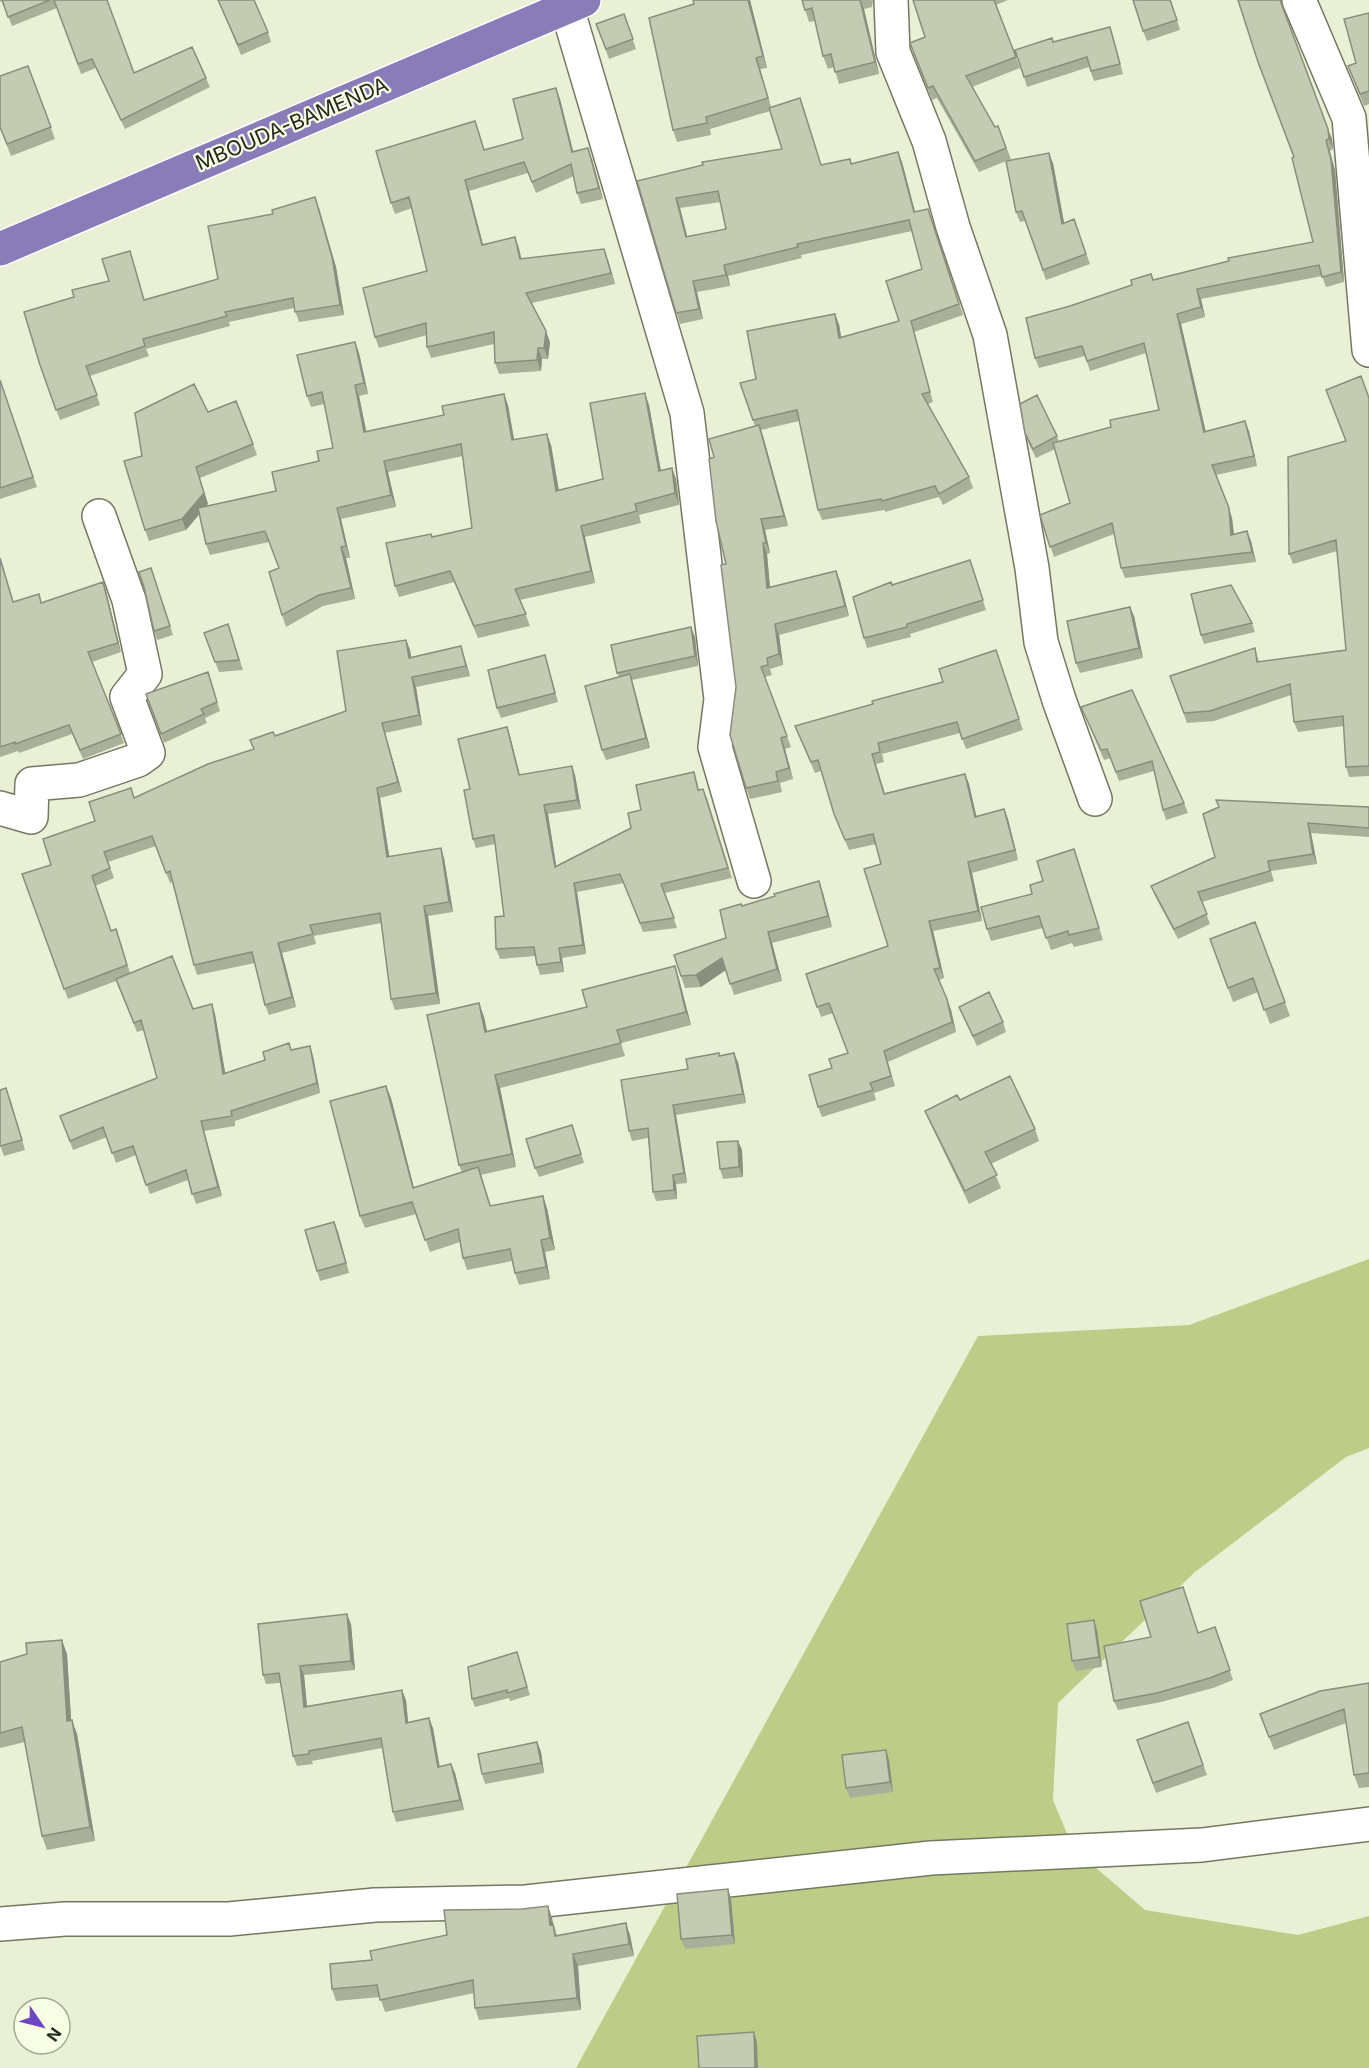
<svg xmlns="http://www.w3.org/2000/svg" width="1369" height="2068" font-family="Inter,sans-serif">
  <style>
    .green { fill: #bdcd88 }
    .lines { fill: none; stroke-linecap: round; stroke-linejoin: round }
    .minor-casing { stroke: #737961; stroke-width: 36 }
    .highway-casing { stroke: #fff; stroke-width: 36 }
    .minor { stroke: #fff; stroke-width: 33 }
    .highway { stroke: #8a7cb9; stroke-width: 33 }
    .wall { fill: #a9af99; fill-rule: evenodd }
    .shaded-wall { fill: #898e7d }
    .building { fill: #c4cbb2; stroke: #898e7d; stroke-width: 1.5; fill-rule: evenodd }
    .labels { text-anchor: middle; stroke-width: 4.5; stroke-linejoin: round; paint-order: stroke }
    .street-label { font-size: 21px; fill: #272a20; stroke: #f7fee3 }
  </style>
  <rect width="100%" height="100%" fill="#e9f0d6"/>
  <path class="green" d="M1369,1259V1448L1346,1457L1195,1572L1058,1703L1053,1800L1073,1848L1145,1910L1298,1935L1369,1916V2068H576L978,1336L1189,1325Z"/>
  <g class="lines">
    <g class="minor-casing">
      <path id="minor" d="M891,0L893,52L929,141L953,227L990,335L1032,568L1041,642L1059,700L1095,799
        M1299,0L1349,118L1369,350
        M567,8L687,413L721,699L715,747L754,881
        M0,808L31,817L32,784L79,780L138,760L148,753L127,697L145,674L129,600L99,516
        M0,1924L65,1919H229L375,1905L526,1902L931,1858L1202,1845L1369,1824"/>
    </g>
    <g class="highway-casing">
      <path id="highway" d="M0,249L584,0"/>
    </g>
    <use href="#minor" class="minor"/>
    <use href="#highway" class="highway"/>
  </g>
  <path class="wall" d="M0,0H107L134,73L206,78L210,87L125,129L96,68L81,74L57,8L12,26L2,1L0,2Z
    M218,0L268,32L271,42L241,55Z
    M750,0L767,68L760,69L771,108L804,109L821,165L850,159L852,164L898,152L902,162L915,212L928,209L963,315L914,332L933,402L928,404L969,477L973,488L943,505L939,497L885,512V510L822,520L818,510L799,421L761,430L788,526L765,530L770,553L767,554L770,588L836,571L840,581L849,616L779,635L783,665L770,669L772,675L765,677L791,747L785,749L793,779L780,783L782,792L750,799L746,788L736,687L726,564L714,457L755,426L740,383L756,379L839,324L841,338L899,321L922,269L912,231L801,255L802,258L728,276L730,286L697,292L703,319L680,324L637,181L782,149L770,111L710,129L711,135L677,142L673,130ZM721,202L726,229L687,236L680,208Z
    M802,0H873L872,7L864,9L879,74L839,84L834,67L828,69L823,56L815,21L809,22Z
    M913,0H1008L996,5L1020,68L972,87L995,127L998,126L1011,159L979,172L937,98L932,100L914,55L925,37Z
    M1171,0L1180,30L1147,41L1143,31Z
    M1369,13V104L1364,106L1348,66L1356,63Z
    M624,14L636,49L609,59L596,24Z
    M1110,27L1113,37L1123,74L1094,81L1089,67L1027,87L1024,77L1053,42Z
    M1258,62L1332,139L1333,149L1330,151L1335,170L1344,282L1326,287L1322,276L1201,299L1205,317L1181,324L1206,432L1249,431L1257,466L1216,475L1232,518L1234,534L1251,541L1256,562L1125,578L1121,568L1114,534L1054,557L1040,515L1070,503L1055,449L1036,458L1028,442L1025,433L1057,436L1059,442L1111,427L1159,410L1146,353L1090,371L1085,356L1039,368L1035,358L1070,306L1154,280L1313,242L1294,157Z
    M28,66L55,139L11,156L0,128Z
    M560,99L573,151L592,159L603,199L581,204L577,193L574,176L536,193L528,173L469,191L483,245L515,237L521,259L608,260L615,284L532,303L550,342L548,359H542L541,371L499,374L495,363L494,344L431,358L427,347V335L379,348L375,337L427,271L412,208L395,214L391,203L479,132L484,150L523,139Z
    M1053,163L1064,223L1074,219L1090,264L1046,280L1025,221L1020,222L1016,212Z
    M319,207L336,267L344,315L299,322L294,308L229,322L230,326L146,349L149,356L90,376L100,405L60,420L40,365L74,297L109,281L130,251L144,300L218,279Z
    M355,342L359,353L368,394L359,396L366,432L508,405L514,439L551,445L559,491L603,479L649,405L661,471L672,468L676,479L679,505L639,515L641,523L585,537L595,583L520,600L530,626L478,638L454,582L399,597L395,586L432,537L472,528L463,456L388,472L396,507L341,519L350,558H346L355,599L323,606L286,627L282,615L279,568L269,542L210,555L206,544L199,514L186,530L149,541L145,530L142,456L208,412L253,444L257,455L200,478L208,504L205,506L276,491L319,461L333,448L324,404L311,407L307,396Z
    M0,380L37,487L0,499Z
    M1369,398V776L1349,777L1346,767L1344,726L1298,732L1294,722L1291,695L1214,721L1187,723L1170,676L1255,648L1259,662L1346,650L1337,551L1293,564L1289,554L1346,441Z
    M0,557L13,602L42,603L103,582L106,591L121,652L92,662L124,743L83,759L72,734L19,753L18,751L0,757Z
    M970,560L986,610L910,634L911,637L867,648L864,638L892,585Z
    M151,568L173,635L157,640L154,631Z
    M1134,616L1143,658L1080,673L1076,663Z
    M1252,623L1255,632L1204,644L1201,635Z
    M228,624L243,670L219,672L204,633Z
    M695,637L698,666L632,680L650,748L606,760L602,750L619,677L617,673Z
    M406,640L410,650L411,657L461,646L470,676L416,687L422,725L385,733L402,792L380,798L389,856L441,848L444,858L453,912L428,916L440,1004L395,1010L391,999L381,923L314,936L316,944L282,953L296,1007L269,1015L265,1005L255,963L197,975L194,965L172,882L170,883L156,846L108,862L114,878L95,886L111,931L120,940L130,973L193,1009L212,1004L215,1014L225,1073L265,1060L292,1050L313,1056L320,1093L235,1121V1126L204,1131L222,1196L196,1204L188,1180L150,1194L136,1155L116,1163L107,1137L73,1150L60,1116L157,1078L144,1030L137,1032L116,981L68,999L22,874L51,865L95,821L134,798L254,749L275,736L346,711Z
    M996,650L1023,730L966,749L960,733L882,754L884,762L876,764L885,793L965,774L969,784L976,816L1004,809L1008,819L1018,860L972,873L982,921L933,931L944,978L939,980L951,1010L956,1032L888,1062L895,1086L874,1093L876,1100L822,1117L818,1107L832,1068L848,1053L833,1013L821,1017L806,974L888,946L881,864L876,844L849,850L834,814L821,771L815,773L795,726L873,704L943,682Z
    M548,665L558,702L501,718L497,708Z
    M208,672L220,711L205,718L207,723L164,743L146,694Z
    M1132,690L1184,803L1188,813L1166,820L1163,810L1154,771L1119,781L1110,758L1104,760L1081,707Z
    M507,727L510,736L520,775H575L581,809L548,814L556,866L631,828L641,810L697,781L699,790L703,789L707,798L732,878L665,893L677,928L643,932L624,883L577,892L586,954L562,958L564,972L540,975L537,965L535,956L500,959L496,949L504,916L495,844L476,848L473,839L470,789Z
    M1369,807V837L1311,833L1317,864L1271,871L1274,881L1202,902L1210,924L1178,939L1155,896L1151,886L1215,857L1203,814Z
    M1074,849L1103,940L1074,947L1072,943L1051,950L1043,928L991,941L987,929L1032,894L1043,881Z
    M823,893L832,927L772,943L782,981L734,995L726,970L701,987L685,988L674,955L726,938L742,906Z
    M1255,922L1290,1016L1270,1024L1258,992L1233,1002L1210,939Z
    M675,966L679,979L691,1025L621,1043L625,1056L500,1088L516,1167L481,1175L491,1206L547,1208L555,1250L545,1252L550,1279L519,1285L515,1273L512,1261L467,1270L463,1258L460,1242L430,1252L416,1214L365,1228L360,1216L391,1098L414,1188L462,1172L459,1165L479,1003L484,1017L487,1031L587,1007Z
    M959,1007L1003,1022L1006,1032L977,1046Z
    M719,1056L738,1062L746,1103L676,1115L687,1183L676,1184L677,1199L656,1201L653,1192L648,1138L632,1141L629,1131L688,1069Z
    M10,1098L25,1150L4,1156L0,1145Z
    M960,1100L1035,1129L1039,1141L991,1164L1001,1188L969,1204L930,1123L925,1111Z
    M575,1134L584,1163L539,1177L535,1168Z
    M738,1141L742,1150L743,1177L723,1179L720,1169Z
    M338,1232L349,1273L320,1281L317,1271Z
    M351,1624L355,1670L304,1675L307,1707L406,1700L408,1722L433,1728L440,1767L451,1764L455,1773L464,1810L396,1822L393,1812L382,1748L312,1761L313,1764L297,1766L293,1756L280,1683L266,1684L263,1675Z
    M1215,1627L1233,1680L1213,1688L1161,1702L1118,1710L1114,1701L1151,1637L1198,1633Z
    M1097,1630L1102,1667L1076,1671L1072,1661Z
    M67,1654L71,1720L77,1734L95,1841L47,1850L42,1836L25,1742L0,1748V1662Z
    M519,1660L530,1695L510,1701L509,1698L475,1707L472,1699Z
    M1369,1683V1787L1359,1788L1354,1775L1346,1723L1274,1750L1260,1714Z
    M1188,1722L1207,1775L1156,1793L1137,1740Z
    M537,1742L541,1752L544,1773L485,1784L482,1774Z
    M889,1760L893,1792L850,1798L846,1788Z
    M728,1889L731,1899L735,1944L685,1949L681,1939Z
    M548,1906L557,1935H630L634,1956L578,1966L581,2010L479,2020L475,2008L474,1993L385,2012L380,1997L336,2001L332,1989L372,1960L522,1909Z"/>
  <path class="shaded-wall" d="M748,0H750L767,68L763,56Z
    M861,0L864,9L879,74L875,62Z
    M756,58L760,69L772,110L768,98Z
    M556,88L560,99L576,163L572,152Z
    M1328,129L1332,139L1333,149L1329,139Z
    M1326,140L1335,170L1344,282L1341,272Z
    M588,148L592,159L603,199L599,188Z
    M898,152L902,162L918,223L914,212Z
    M1049,153L1053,163L1066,233L1062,224Z
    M465,180L469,191L486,256L482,245Z
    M315,197L336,267L344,315L340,305Z
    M676,198L680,208L690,247L686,237Z
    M515,237L519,248L524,270L520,259Z
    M604,249L608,260L615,284L611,273Z
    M724,265L728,276L730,286L726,275Z
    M693,281L697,292L703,319L699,309Z
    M1197,289L1201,299L1205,317L1201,307Z
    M835,314L839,324L843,349L839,338Z
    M1177,314L1181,324L1208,442L1204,432Z
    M546,331L550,342L548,359L544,348Z
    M355,342L359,353L368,394L364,383Z
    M538,348L542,359L541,371L537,360Z
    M355,385L359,396L369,444L364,432Z
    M645,393L649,405L663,483L659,471Z
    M504,394L508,405L516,451L512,440Z
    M1245,421L1249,431L1257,466L1254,456Z
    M759,425L763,436L788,526L784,516Z
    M547,434L551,445L561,503L556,491Z
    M384,461L388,472L396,507L391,495Z
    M196,467L208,504L186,530L182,519Z
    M672,468L676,479L679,505L675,493Z
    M337,508L341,519L350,558L346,546Z
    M1229,508L1232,518L1235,545L1231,535Z
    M761,519L765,530L770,553L766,543Z
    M581,526L585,537L595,583L591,571Z
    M1247,531L1251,541L1256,562L1252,552Z
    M763,543L767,554L771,599L767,588Z
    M341,547L346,558L355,599L351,588Z
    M836,571L840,581L849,616L845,606Z
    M103,582L106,591L121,652L118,643Z
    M1130,607L1134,616L1143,658L1139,648Z
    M775,624L779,635L783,665L779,654Z
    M691,627L695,637L698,666L695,656Z
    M406,640L410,650L413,668L409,658Z
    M461,646L470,676L466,666Z
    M630,674L633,684L650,748L646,738Z
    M412,677L416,687L422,725L419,715Z
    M382,723L385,733L402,792L398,782Z
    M507,727L510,736L522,785L519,775Z
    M781,738L785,749L793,779L789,768Z
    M572,766L575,775L581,809L577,800Z
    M965,774L969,784L979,827L975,817Z
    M377,788L380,798L391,867L387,857Z
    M544,805L548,814L558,877L555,867Z
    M1004,809L1008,819L1018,860L1015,850Z
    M1308,823L1311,833L1317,864L1313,854Z
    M441,848L444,858L453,912L449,902Z
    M968,862L972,873L982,921L978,911Z
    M819,881L823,893L832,927L828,916Z
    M574,883L577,892L586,954L583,945Z
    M424,906L428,916L440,1004L436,993Z
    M929,921L933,931L944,978L940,968Z
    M768,932L772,943L782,981L777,969Z
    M278,943L282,953L296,1007L292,997Z
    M559,948L562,958L564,972L561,962Z
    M722,958L727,969L701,987L696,975Z
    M675,966L679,979L691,1025L686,1012Z
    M947,999L951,1010L956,1032L952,1022Z
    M479,1003L484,1017L490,1045L485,1032Z
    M212,1004L215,1014L227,1083L223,1074Z
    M310,1046L313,1056L320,1093L317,1083Z
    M734,1053L738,1062L746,1103L743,1094Z
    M495,1075L500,1088L516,1167L512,1154Z
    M386,1086L391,1098L417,1200L413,1188Z
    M673,1105L676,1115L687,1183L684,1173Z
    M201,1121L204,1131L222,1196L218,1187Z
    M738,1141L742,1150L743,1177L739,1167Z
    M673,1175L676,1184L677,1199L674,1190Z
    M543,1196L547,1208L555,1250L550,1238Z
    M334,1222L338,1232L349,1273L346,1263Z
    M541,1240L545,1252L550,1279L546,1267Z
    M347,1614L351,1624L355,1670L351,1661Z
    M1094,1620L1097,1630L1102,1667L1099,1657Z
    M62,1640L67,1654L72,1735L67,1721Z
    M300,1666L304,1675L308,1717L304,1707Z
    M402,1690L406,1700L409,1732L406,1723Z
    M429,1718L433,1728L441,1777L438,1767Z
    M72,1720L77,1734L95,1841L90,1827Z
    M537,1742L541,1752L544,1773L541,1763Z
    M886,1750L889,1760L893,1792L890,1782Z
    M451,1764L455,1773L464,1810L460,1800Z
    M728,1889L731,1899L735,1944L732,1935Z
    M548,1906L552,1918L554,1937L550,1925Z
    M626,1923L630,1935L634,1956L629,1944Z
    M573,1954L578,1966L581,2010L577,1998Z
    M754,2032L757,2042L758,2068H755Z"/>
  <path class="building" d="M2,0H50L8,17Z
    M54,0H107L134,73L192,47L206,78L121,120L92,59L78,64Z
    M218,0H254L268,32L238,45Z
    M693,0H748L763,56L756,58L768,98L706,117L707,123L673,130L649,18L694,4Z
    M802,0H860L875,62L835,72L831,54L823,56L812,8L805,10Z
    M913,0H994L1016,57L966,76L995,127L998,126L1006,148L975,161L933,86L928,88L910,43L925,37Z
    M1133,0H1170L1177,20L1143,31Z
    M1238,0H1280L1328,129L1329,139L1326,140L1331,160L1341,272L1322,277L1319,265L1197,289L1201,307L1177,314L1204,432L1245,421L1254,456L1212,465L1229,508L1231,535L1247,531L1252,552L1121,568L1112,523L1050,547L1040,515L1070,503L1053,443L1111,427L1110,420L1159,410L1144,343L1087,361L1082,346L1035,358L1026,318L1070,306L1132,285L1131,280L1151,274L1153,280L1229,261L1228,258L1313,242L1292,158L1294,157L1258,62Z
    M1369,13V91L1360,94L1348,66L1356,63L1344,19Z
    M624,14L633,39L606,49L596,24Z
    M1110,27L1120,64L1091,71L1087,57L1024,77L1015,50L1052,38L1053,42Z
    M28,66L51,127L7,144L0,127V76Z
    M556,88L572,152L588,148L599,188L577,193L571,164L532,182L524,162L465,180L482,245L515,237L520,259L604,249L611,273L526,293L546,331L544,348H538L537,360L495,363L494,332L427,347L426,323L375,337L363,288L427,271L409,197L391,203L376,151L475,121L484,150L523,139L513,99Z
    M800,98L821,165L850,159L851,164L898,152L914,212L928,209L959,304L911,321L930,392L922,394L969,477L939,494L935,486L882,501L881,499L818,510L797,410L753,420L740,383L756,379L747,331L835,314L839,338L899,321L886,281L922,269L909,220L797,244L798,247L724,265L726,275L693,281L699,309L676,313L637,181L703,165L702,162L782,149L769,108ZM718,191L726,229L686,237L676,198Z
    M1049,153L1062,224L1074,219L1086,254L1043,270L1022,211L1016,212L1006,161Z
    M315,197L332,257L340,305L295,312L293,298L225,312L227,316L143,339L145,346L86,366L97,395L56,410L40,365L24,312L74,297L72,290L109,281L102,259L130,251L144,300L218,279L208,226L273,214L272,210Z
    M355,342L364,383L355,385L364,432L444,415L442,406L504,394L512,440L547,434L556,491L603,479L590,403L645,393L659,471L672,468L675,493L635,504L637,511L581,526L591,571L515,589L526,614L474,626L450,571L395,586L386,543L431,534L432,537L472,528L461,444L384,461L391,495L337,508L346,546L341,547L351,588L319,595L282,615L269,572L279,568L265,531L206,544L198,508L276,491L272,472L319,461L317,451L333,448L322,392L307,396L297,355Z
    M1361,376L1369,398V766L1346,767L1343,716L1294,722L1290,684L1210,711L1184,713L1170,676L1255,648L1257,662L1346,650L1336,540L1289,554L1288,457L1346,441L1326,390Z
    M0,380L33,477L0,488Z
    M194,384L208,412L236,401L253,444L196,467L204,493L182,519L145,530L124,461L142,456L135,413Z
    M1037,395L1057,436L1033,449L1025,433L1020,404Z
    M759,425L784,516L761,519L766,543H763L767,588L836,571L845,606L775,624L779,654L767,658L768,665L761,667L787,736L781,738L789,768L776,772L778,781L746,788L730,735L736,687L721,565L726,564L716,521L709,459L714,457L709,439Z
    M0,558L13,602L39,594L41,603L103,582L118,643L88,652L121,734L80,750L69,725L15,744V742L0,747Z
    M970,560L983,600L907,624V627L864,638L853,597L891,582L892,585Z
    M151,568L170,626L154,631L144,587L139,572Z
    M1231,585L1252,623L1201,635L1191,594Z
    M1130,607L1139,648L1076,663L1067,621Z
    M228,624L239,660L215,662L204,633Z
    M691,627L695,656L617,673L611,645Z
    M406,640L409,658L461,646L466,666L412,677L419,715L382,723L398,782L377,788L387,857L441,848L449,902L424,906L436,993L391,999L380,913L310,925L313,934L278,943L292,997L265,1005L252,952L194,965L170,871L166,873L152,836L104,852L110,868L92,876L111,931L116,929L127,965L64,989L22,874L51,865L43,839L95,821L89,802L131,788L134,798L208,764L254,749L250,740L273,732L275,736L346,711L337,651Z
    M996,650L1019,719L962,739L957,722L878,743L880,752L872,754L884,794L965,774L975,817L1004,809L1015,850L968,862L978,911L929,921L940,968L934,969L947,999L952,1022L884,1051L891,1076L870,1083L873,1090L818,1107L809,1075L832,1068L829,1059L848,1053L829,1003L817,1007L806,974L888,946L864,869L881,864L873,834L845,840L834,814L818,760L811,762L795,726L873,704L872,701L943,682L939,669Z
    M545,655L555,693L497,708L488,670Z
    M208,672L217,702L201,709L204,714L161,734L146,694Z
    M630,674L646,738L602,750L585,686Z
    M1132,690L1184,803L1163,810L1152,761L1116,772L1107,749L1101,750L1081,707Z
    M507,727L519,775L572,766L577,800L544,805L555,867L631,828L628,813L641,810L636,785L694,772L698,790L703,789L728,868L661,884L674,918L640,923L620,874L574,883L583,945L559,948L561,962L537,965L534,947L496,949L495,917L504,916L494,835L473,839L464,790L470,789L458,739Z
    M1216,800L1369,807V828L1308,823L1313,854L1268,861L1270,871L1198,892L1207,914L1174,929L1151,886L1215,857L1203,814L1219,807Z
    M1074,849L1099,928L1069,935L1068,931L1046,938L1039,916L987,929L981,907L1032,894L1030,885L1043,881L1037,861Z
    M819,881L828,916L768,932L777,969L730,984L722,958L696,975L681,976L674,955L726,938L720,910L741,904L742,906L775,896L774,894Z
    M1255,922L1285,1002L1264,1010L1253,978L1228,988L1210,939Z
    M172,956L193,1009L212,1004L223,1074L265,1060L263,1052L289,1043L291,1050L310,1046L317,1083L231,1111L232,1116L201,1121L218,1187L192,1194L186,1170L146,1185L133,1146L112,1153L103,1127L70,1141L60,1116L157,1078L141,1020L134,1023L116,979Z
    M675,966L686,1012L617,1030L621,1043L495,1075L512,1154L459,1165L427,1015L479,1003L485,1032L587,1007L582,990Z
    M989,992L1003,1022L973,1036L959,1007Z
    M719,1053V1056L734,1053L743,1094L673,1105L684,1173L673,1175L674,1190L653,1192L648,1128L629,1131L621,1080L688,1069L686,1059Z
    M1010,1076L1035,1129L985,1152L997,1175L965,1191L925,1111L957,1095L960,1100Z
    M386,1086L413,1188L478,1167L490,1206L543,1196L550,1238L541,1240L546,1267L515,1273L510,1249L463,1258L458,1229L425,1240L412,1202L360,1216L330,1101Z
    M6,1088L22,1140L0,1146V1090Z
    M572,1125L581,1154L535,1168L526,1139Z
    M738,1141L739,1167L720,1169L717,1142Z
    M334,1222L346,1263L317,1271L305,1230Z
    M1183,1587L1198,1633L1215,1627L1230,1670L1210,1678L1157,1693L1114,1701L1104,1646L1151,1637L1140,1601Z
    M347,1614L351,1661L300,1666L304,1707L402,1690L406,1723L429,1718L438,1767L451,1764L460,1800L393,1812L381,1738L309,1751V1754L293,1756L279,1673L263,1675L258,1624Z
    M1094,1620L1099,1657L1072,1661L1067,1624Z
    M62,1640L67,1721L72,1720L90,1827L42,1836L22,1727L0,1733V1662L27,1654L26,1643Z
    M517,1652L527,1687L507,1693V1690L472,1699L468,1667Z
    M1369,1683V1773L1354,1775L1344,1709L1269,1737L1260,1714L1320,1691Z
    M1188,1722L1203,1765L1153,1783L1137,1740Z
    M537,1742L541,1763L482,1774L478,1754Z
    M886,1750L890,1782L846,1788L842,1755Z
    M728,1889L732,1935L681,1939L677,1894Z
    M548,1906L550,1925L553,1924L555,1936L626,1923L629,1944L573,1954L577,1998L475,2008L473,1980L380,2000L377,1985L332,1989L330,1964L372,1960L370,1951L447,1935L444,1910L522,1909Z
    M754,2032L755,2068H699L697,2036Z"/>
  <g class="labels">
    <g class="street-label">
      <text transform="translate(292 124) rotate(-23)" y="7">MBOUDA-BAMENDA</text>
    </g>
  </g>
  <g transform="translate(42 2026) rotate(125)"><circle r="28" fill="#f7fee3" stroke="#a4a995" stroke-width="1.5"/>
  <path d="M0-4.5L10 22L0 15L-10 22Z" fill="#6e48c0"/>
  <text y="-9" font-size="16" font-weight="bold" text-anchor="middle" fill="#272a20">N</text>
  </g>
</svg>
